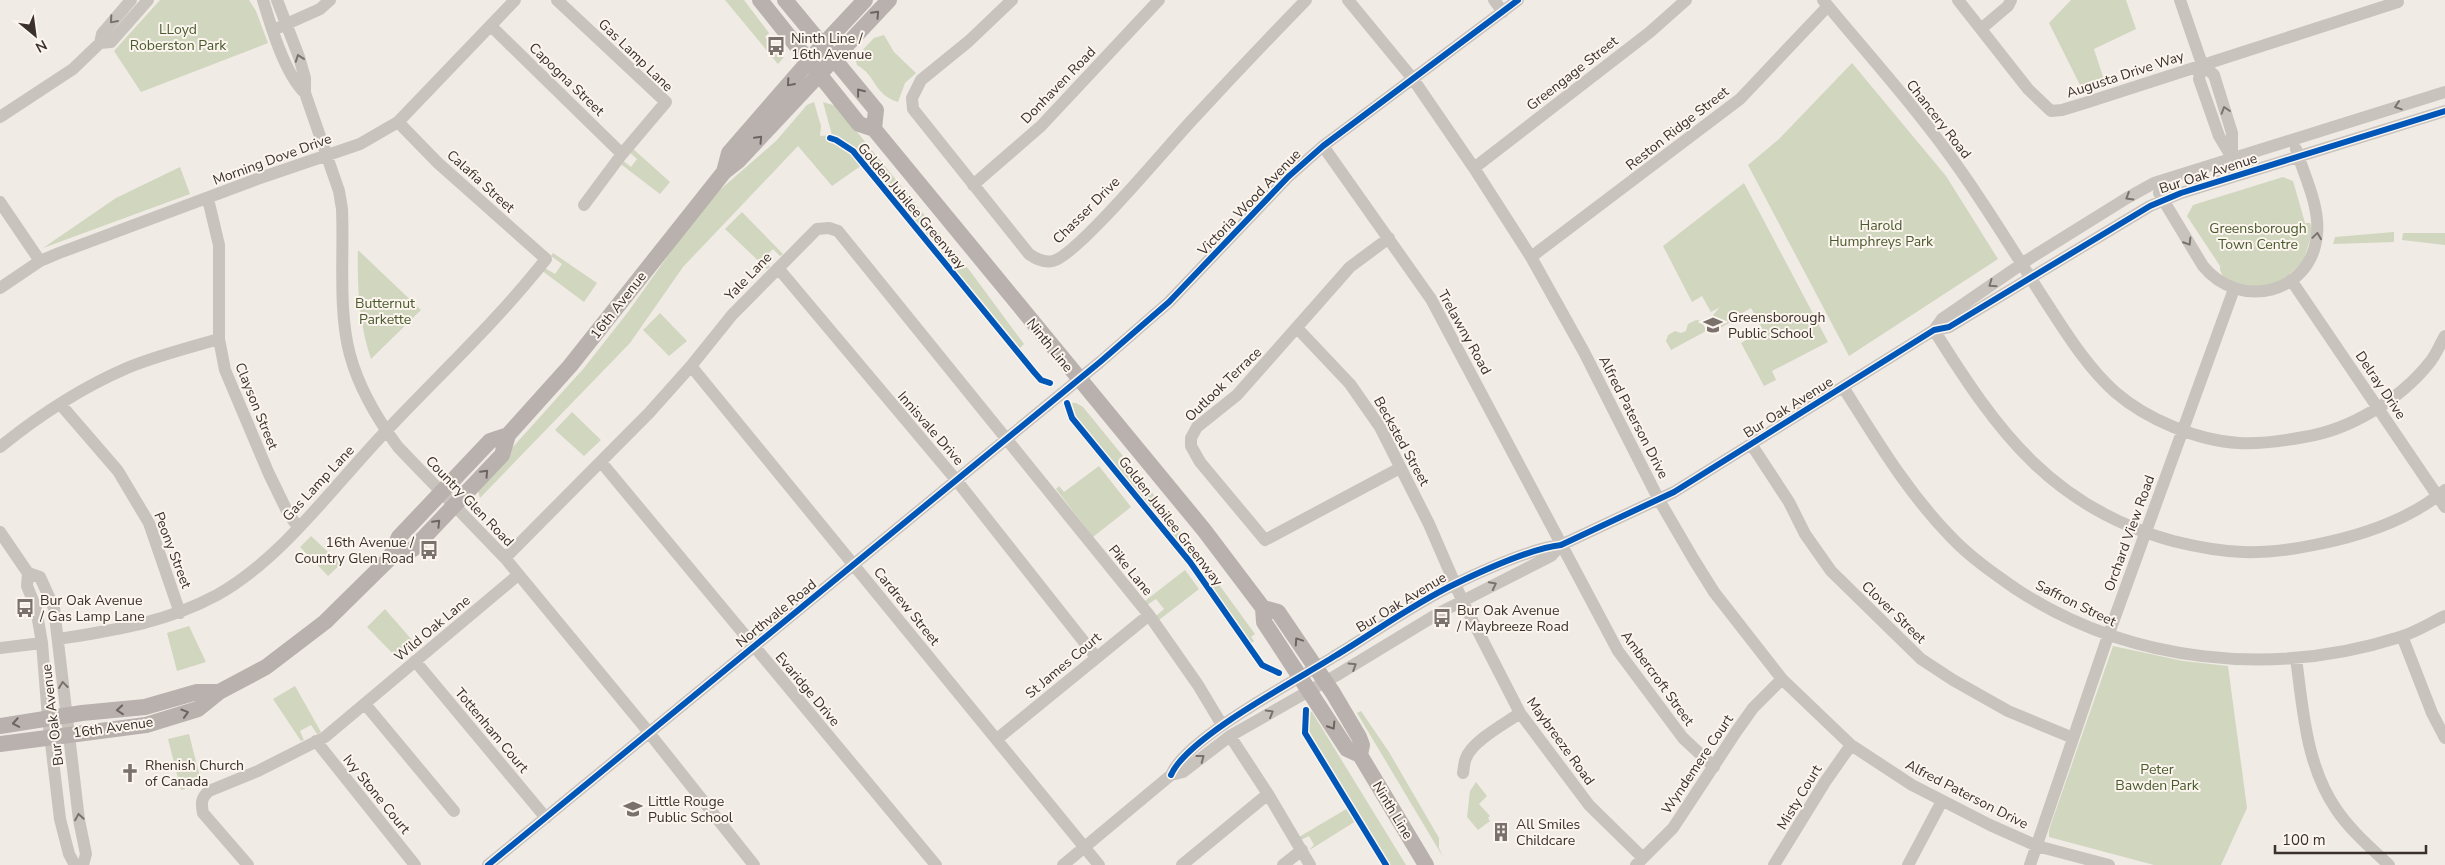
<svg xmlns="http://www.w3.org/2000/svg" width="2445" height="865" font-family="'Nunito Sans',sans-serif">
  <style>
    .green { fill: #d1d6bf }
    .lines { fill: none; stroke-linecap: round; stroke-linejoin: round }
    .minor { stroke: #c9c3be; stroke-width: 12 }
    .major { stroke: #b8b1ad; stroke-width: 16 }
    .cycleway-casing { stroke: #fbf5ee; stroke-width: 9 }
    .cycleway { stroke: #0057b8; stroke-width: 6 }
    .oneway { stroke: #6d645f }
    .oneway2 { stroke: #7b726d }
    .labels { text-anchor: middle; stroke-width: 4; stroke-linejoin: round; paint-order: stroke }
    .park-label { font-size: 14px; fill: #4a5a2e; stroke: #fbf5ee }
    .poi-label { font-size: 14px; fill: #3b302b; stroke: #fbf5ee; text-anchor: start }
    .street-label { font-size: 14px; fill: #3b302b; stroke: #fbf5ee }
  </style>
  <rect width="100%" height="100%" fill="#f0ebe5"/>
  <path class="green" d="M160,0H249L256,11L268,43L141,92L114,51Z
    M725,0H744L769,33L765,37L784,57L778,64Z
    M2071,0H2126L2136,29L2094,49L2106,86L2085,95L2049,23Z
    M884,35L894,52L916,73L905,83L898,102C873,94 877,76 857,65L855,58L874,38Z
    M1852,63L1946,176L1998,259L1849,356L1748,165L1779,139Z
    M814,102L821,126L820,136L832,135L823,102L836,106L970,271L1024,344L1020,348L1029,359L1026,360L865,163L832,186L798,146L683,267L630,343L480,498L477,487L584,368L628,312L706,202L776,141L807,105Z
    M631,147L670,182L660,194L618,162L621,159L631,167L637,159L628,151Z
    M180,167L190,194L43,248L116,198Z
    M2283,177L2293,181L2305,223H2310L2313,230L2303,262L2282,281L2257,288L2224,279L2220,270V266L2187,216L2193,205Z
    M1744,183L1828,342L1772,371L1776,380L1764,386L1741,343L1763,330L1751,308L1730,320L1731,322L1720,328L1713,315L1720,307L1711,312L1702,296L1692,302L1663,246Z
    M742,212L783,254L780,256L773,249L763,259L770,267L767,269L725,229Z
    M2394,232V242L2333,244L2335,237Z
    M2403,233H2445V245L2402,240Z
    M358,250L421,310L371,359C359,324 357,287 358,250Z
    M553,253L597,283L584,302L541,270L543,267L555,274L562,264L551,256Z
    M660,313L687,341L669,356L643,330Z
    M1696,320L1702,321L1706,331L1671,350L1666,341L1668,335L1675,331L1681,333L1686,331L1688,324Z
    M1069,403H1076L1083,407L1145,483L1255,634L1251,637L1254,641L1250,644L1196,566L1072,415Z
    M572,412L601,440L584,456L555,430Z
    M1099,466L1131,507L1093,537L1056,489L1059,486L1064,492Z
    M311,536L341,564L328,576L300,547Z
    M1185,570L1199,589L1159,620L1156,616L1164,609L1156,599L1147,605L1145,601Z
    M385,609L412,640L395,656L367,627Z
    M189,626L206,662L177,671L167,633Z
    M2113,646L2183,661L2228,666L2247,808L2221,865H2154L2049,837V830Z
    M295,686L321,732L317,734L311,725L300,731L304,740L301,741L273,699Z
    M1309,711L1312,712L1406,865H1388L1307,731Z
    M1361,711L1389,752L1439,838V848L1443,857L1357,713Z
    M189,734L202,785L199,786L196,777L183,780L185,789L181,790L168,739Z
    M1476,782L1487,796L1479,804L1490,816L1488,818L1490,821L1478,830L1467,817L1470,791Z
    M1348,808L1356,821L1308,851L1314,845L1309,836L1301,840L1299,837Z"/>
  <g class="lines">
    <path class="minor" d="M263,0C271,27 285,74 305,93
      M277,0L299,57L305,78V93L339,191L342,209C344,255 338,311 350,355C359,388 378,420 398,447L505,558L642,724L754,865
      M557,0L666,102L622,154L584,205
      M1012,0L969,41L921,80L912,98L913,109L1029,254C1036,259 1044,263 1053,261C1078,255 1170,143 1194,118C1231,78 1268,39 1306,0
      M1348,0L1413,79L1474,168L1531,257L1584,352L1659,500L1694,560L1714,592L1782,679L1851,745L1912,785L1990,825L2037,846L2109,865
      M1494,0L1503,12
      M1823,0C1870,57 1921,113 1963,174C1991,214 2017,257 2044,299C2065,331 2086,366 2115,392C2146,419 2198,441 2239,443C2261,444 2283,441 2304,437C2350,430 2401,399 2430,362C2436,355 2440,344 2445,336
      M1958,0L2028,89L2051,111L2062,110L2085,103L2398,2
      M2180,0L2202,64L2214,75L2232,133V158
      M280,27L320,9L330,0
      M492,27L622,154
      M1982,28L2008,6L2011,0
      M100,43L111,42L148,0
      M2202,64L2199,79L2219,136L2231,156
      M0,117L73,69L100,43L102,34L131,0
      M1323,146L1431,299L1618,651L1683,738L1714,767
      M1474,168L1650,32L1686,0
      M973,185L1041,126L1159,0
      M2159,193L2203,266C2240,311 2312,294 2317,234C2320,206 2304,175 2296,149
      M208,199L219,245V339L225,370L269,474L288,513L298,527
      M0,202L40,261
      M1389,238L1350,267L1237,395L1197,427L1191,438V446L1200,462L1265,540L1400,468
      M1531,257L1740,99L1828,6
      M778,268L957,481L1096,657
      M2291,280L2445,507
      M0,288L40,261L59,253L260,178L360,144L398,122L515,0
      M1298,329L1350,384L1380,427L1429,524L1462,600L1520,713L1589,805L1643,858
      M1934,330C1997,431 2052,508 2173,541C2225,554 2261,556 2314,545C2361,536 2408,521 2445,490
      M1934,330L1942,319L2029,259L2127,198L2154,183L2445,92
      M691,366L1099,865
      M1843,387C1876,439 1907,492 1951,537C1970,557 1993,573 2016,589C2129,663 2272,678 2400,637C2416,632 2430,623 2445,616
      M61,405L118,471L149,523L180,613
      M1751,444L1789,502L1805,534L1831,571L1921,659L1953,680L2008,711L2073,738
      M0,447C37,417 83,387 127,368C156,356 188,348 219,339
      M601,462L936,865
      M0,532L28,573L40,577L54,608L79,820L86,854L83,865
      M505,558L649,413L691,366L732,315L817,229L829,228L838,231L1149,615L1198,685L1222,725
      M28,573L27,586L36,608L42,643L48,718L60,819L69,854L75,865
      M2402,636L2432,713L2445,738
      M58,639C115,630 165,623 217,595C282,559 335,484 387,430C441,373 497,321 546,259L438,163L398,122
      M0,648L42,643
      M2296,658C2303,710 2306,765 2336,809C2350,830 2371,848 2389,865
      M415,661L546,818
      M365,704L454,811
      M1230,736L1268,794L1310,865
      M997,739L1149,615
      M316,741L415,865
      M1463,773C1464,768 1464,762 1466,758C1472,741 1506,723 1520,713
      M1171,775C1187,737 1297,680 1335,656C1375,632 1413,604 1455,584C1482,571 1533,548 1561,545L1674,492L1934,330L1949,327L2150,206L2181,193L2445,111
      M248,865L203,813C201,803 201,798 209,791L258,771L325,737L518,575
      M488,865L1100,362L1169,302L1288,177L1323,146L1518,0
      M1063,865L1171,775L1183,772L1230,736L1337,675L1439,613L1551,556L1561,545
      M1182,865L1268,794
      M1283,865L1302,850
      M1636,865L1673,828L1736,732L1753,708L1782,679
      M1774,865L1825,782L1851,745
      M1908,865L1942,801
      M2030,865L2108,636L2234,289"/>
    <path class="major" d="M760,0L859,124L874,129L1204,530L1263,608L1264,622L1347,749L1360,755L1426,865
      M785,0L876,110L874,129
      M724,172L729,153L822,46L865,0
      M390,558L413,549L502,455L508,435L570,366L724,172L738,161L889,0
      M1263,608L1278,612L1333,693L1359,737L1362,745L1360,755
      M0,726L82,713L145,707L197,692H219
      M0,744L146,725L198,709L219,692L266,667L325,622L390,558L399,537L490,441L508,435"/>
    <g class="cycleway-casing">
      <path id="cycleway" d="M830,138L836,140L853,151L1034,372L1041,380L1050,383
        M1067,403L1072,418L1190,562L1262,665L1279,673
        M1306,710L1305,733L1386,865
        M1171,775C1187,737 1297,680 1335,656C1375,632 1413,604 1455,584C1482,571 1533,548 1561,545L1674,492L1934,330L1949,327L2150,206L2181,193L2445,111
        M488,865L1100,362L1169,302L1288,177L1323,146L1518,0"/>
    </g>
    <use href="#cycleway" class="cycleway"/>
  </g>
  <defs><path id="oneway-chevron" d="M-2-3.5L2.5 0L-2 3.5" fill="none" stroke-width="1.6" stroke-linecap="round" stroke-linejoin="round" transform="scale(1.25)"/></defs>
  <g class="oneway">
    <use href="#oneway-chevron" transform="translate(876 14) rotate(-47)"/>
    <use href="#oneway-chevron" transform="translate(790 83) rotate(131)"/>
    <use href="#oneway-chevron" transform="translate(860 92) rotate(-129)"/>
    <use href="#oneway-chevron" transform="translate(759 139) rotate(-47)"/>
    <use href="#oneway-chevron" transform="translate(485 473) rotate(-47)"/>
    <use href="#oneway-chevron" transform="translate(437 523) rotate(-46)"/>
    <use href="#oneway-chevron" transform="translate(1298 641) rotate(-124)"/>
    <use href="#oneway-chevron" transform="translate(120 710) rotate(175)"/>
    <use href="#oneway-chevron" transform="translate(185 713) rotate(-17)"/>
    <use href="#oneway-chevron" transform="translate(16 723) rotate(170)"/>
    <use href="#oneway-chevron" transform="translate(1332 726) rotate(58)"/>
  </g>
  <g class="oneway2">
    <use href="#oneway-chevron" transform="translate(113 20) rotate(131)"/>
    <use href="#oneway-chevron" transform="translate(299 58) rotate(-110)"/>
    <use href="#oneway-chevron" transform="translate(2398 106) rotate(162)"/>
    <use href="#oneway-chevron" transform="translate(2225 110) rotate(-108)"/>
    <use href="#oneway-chevron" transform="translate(2129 197) rotate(149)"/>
    <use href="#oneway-chevron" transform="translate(2317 236) rotate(-82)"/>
    <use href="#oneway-chevron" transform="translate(2188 242) rotate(58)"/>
    <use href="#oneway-chevron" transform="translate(1992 284) rotate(145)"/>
    <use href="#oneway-chevron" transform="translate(1493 585) rotate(-27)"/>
    <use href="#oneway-chevron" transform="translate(1353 666) rotate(-32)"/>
    <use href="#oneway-chevron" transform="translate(63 685) rotate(-97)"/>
    <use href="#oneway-chevron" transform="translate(1270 713) rotate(-30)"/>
    <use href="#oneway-chevron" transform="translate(1201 758) rotate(-37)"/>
    <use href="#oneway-chevron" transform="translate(79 817) rotate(-99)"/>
  </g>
  <defs>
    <g id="bus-bare" transform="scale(1.5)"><path d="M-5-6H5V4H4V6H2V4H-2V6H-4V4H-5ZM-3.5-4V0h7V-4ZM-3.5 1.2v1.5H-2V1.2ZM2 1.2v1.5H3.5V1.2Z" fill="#7a716c" stroke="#fbf5ee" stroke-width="2.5" paint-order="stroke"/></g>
    <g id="school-bare" transform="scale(1.5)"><path d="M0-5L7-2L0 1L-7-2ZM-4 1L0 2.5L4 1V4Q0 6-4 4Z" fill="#7a716c" stroke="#fbf5ee" stroke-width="2.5" paint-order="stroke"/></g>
    <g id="church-bare" transform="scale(1.5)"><path d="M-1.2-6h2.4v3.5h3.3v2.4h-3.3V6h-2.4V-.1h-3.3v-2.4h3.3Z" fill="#7a716c" stroke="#fbf5ee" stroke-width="2.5" paint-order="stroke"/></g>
    <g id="building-bare" transform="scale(1.5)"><path d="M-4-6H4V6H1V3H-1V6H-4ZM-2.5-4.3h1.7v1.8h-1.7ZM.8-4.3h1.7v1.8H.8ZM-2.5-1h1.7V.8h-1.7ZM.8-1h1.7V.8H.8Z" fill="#7a716c" stroke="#fbf5ee" stroke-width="2.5" paint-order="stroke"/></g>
  </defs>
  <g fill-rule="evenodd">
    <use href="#bus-bare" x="776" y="46"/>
    <use href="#school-bare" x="1713" y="325"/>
    <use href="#bus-bare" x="429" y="550"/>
    <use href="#bus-bare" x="25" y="608"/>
    <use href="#bus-bare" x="1442" y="618"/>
    <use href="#church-bare" x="130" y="773"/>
    <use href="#school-bare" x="633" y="809"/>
    <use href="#building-bare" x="1501" y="832"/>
  </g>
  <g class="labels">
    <g class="park-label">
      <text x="178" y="34">LLoyd<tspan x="178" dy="16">Roberston Park</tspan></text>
      <text x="1881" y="230">Harold<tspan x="1881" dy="16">Humphreys Park</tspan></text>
      <text x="2258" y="233">Greensborough<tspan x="2258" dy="16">Town Centre</tspan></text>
      <text x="385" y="308">Butternut<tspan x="385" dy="16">Parkette</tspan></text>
      <text x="2157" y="774">Peter<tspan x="2157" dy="16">Bawden Park</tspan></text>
    </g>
    <g class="poi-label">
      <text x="791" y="43">Ninth Line /<tspan x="791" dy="16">16th Avenue</tspan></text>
      <text x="1728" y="322">Greensborough<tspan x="1728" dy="16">Public School</tspan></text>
      <text x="414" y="547" text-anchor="end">16th Avenue /<tspan x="414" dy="16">Country Glen Road</tspan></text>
      <text x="40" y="605">Bur Oak Avenue<tspan x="40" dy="16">/ Gas Lamp Lane</tspan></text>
      <text x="1457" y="615">Bur Oak Avenue<tspan x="1457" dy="16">/ Maybreeze Road</tspan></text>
      <text x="145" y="770">Rhenish Church<tspan x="145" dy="16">of Canada</tspan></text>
      <text x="648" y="806">Little Rouge<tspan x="648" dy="16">Public School</tspan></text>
      <text x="1516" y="829">All Smiles<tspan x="1516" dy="16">Childcare</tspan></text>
    </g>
    <g class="street-label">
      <text transform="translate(636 55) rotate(44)" y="5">Gas Lamp Lane</text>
      <text transform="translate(1572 73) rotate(-38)" y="5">Greengage Street</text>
      <text transform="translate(2125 74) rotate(-18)" y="5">Augusta Drive Way</text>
      <text transform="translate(567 79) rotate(44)" y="5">Capogna Street</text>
      <text transform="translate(1058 85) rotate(-46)" y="5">Donhaven Road</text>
      <text transform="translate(1939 119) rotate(52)" y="5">Chancery Road</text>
      <text transform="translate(1677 128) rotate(-38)" y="5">Reston Ridge Street</text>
      <text transform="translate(272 159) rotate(-20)" y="5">Morning Dove Drive</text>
      <text transform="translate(2208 173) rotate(-18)" y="5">Bur Oak Avenue</text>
      <text transform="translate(481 181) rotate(42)" y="5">Calafia Street</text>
      <text transform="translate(1249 202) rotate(-46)" y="5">Victoria Wood Avenue</text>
      <text transform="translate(912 206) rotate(50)" y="5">Golden Jubilee Greenway</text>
      <text transform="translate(1086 210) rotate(-45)" y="5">Chasser Drive</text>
      <text transform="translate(748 276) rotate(-46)" y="5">Yale Lane</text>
      <text transform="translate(618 305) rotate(-52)" y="5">16th Avenue</text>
      <text transform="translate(1465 332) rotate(61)" y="5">Trelawny Road</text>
      <text transform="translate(1050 345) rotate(51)" y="5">Ninth Line</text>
      <text transform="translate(1223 384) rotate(-44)" y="5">Outlook Terrace</text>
      <text transform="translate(2381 385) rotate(56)" y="5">Delray Drive</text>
      <text transform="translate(257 406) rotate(68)" y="5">Clayson Street</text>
      <text transform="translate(1788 407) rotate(-32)" y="5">Bur Oak Avenue</text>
      <text transform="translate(1634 417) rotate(63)" y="5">Alfred Paterson Drive</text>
      <text transform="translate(931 428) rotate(49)" y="5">Innisvale Drive</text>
      <text transform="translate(1402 441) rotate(61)" y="5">Becksted Street</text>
      <text transform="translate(318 483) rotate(-47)" y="5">Gas Lamp Lane</text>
      <text transform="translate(470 501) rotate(46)" y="5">Country Glen Road</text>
      <text transform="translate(1171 521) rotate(52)" y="5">Golden Jubilee Greenway</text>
      <text transform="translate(2129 533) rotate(-70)" y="5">Orchard View Road</text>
      <text transform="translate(173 550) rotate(69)" y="5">Peony Street</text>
      <text transform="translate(1131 570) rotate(51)" y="5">Pike Lane</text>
      <text transform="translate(1401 602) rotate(-31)" y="5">Bur Oak Avenue</text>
      <text transform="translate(2076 603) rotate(26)" y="5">Saffron Street</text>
      <text transform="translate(907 606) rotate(51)" y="5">Cardrew Street</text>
      <text transform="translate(1894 612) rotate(44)" y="5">Clover Street</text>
      <text transform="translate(776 613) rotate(-39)" y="5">Northvale Road</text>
      <text transform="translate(432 628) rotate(-40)" y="5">Wild Oak Lane</text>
      <text transform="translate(1063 665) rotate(-40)" y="5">St James Court</text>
      <text transform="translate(1658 678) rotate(54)" y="5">Ambercroft Street</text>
      <text transform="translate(808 689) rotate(50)" y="5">Evaridge Drive</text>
      <text transform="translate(52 715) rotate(-97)" y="5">Bur Oak Avenue</text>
      <text transform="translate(113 727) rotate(-8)" y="5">16th Avenue</text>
      <text transform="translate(492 730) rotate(50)" y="5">Tottenham Court</text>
      <text transform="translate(1561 741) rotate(54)" y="5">Maybreeze Road</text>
      <text transform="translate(1697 764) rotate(-56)" y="5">Wyndemere Court</text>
      <text transform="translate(377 794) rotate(51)" y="5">Ivy Stone Court</text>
      <text transform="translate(1967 794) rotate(27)" y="5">Alfred Paterson Drive</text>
      <text transform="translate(1799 797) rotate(-59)" y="5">Misty Court</text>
      <text transform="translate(1393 810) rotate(59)" y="5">Ninth Line</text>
    </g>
  </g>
  <g transform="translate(35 35) rotate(151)" stroke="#fbf5ee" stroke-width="4" paint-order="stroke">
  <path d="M0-4L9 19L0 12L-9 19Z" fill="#3b302b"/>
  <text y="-8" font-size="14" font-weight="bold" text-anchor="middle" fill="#3b302b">N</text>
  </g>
  <path d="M2275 845v8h151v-8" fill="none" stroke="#3b302b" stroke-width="2.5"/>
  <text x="2282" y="845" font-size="15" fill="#3b302b" stroke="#fbf5ee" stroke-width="4" paint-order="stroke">100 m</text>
</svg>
